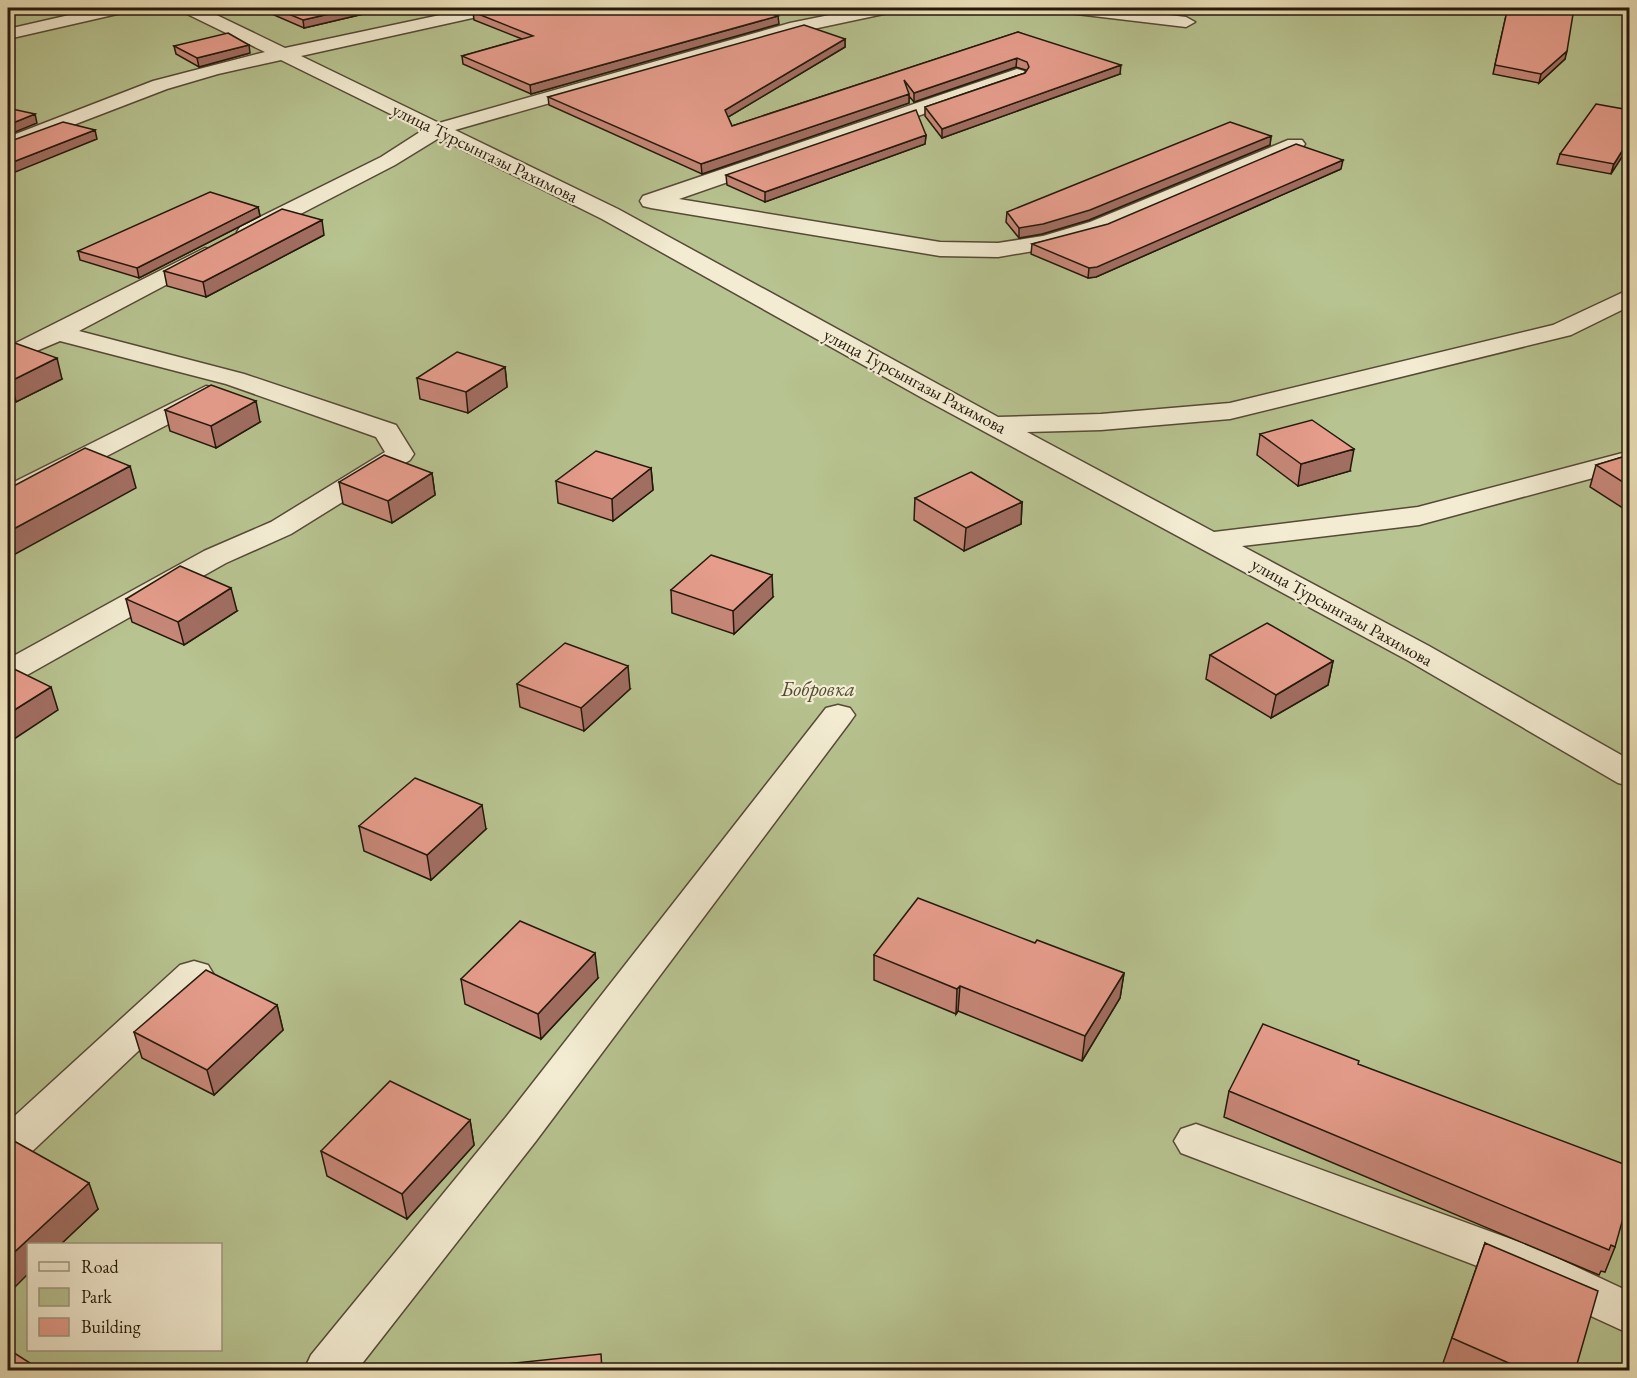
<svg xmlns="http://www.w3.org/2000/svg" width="1637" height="1378" font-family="'EB Garamond',serif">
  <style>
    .green { fill: #b7c390; stroke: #6e6e4e; stroke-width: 1.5; fill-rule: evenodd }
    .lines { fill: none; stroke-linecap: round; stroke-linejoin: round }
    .minor-casing { stroke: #564a37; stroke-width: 3 }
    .minor { fill: #f3ecd2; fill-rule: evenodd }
    .wall { fill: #c68778; stroke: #24180b; stroke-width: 1.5 }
    .shaded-wall { fill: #a16e62; stroke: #24180b; stroke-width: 1.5 }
    .building { fill: #e69d8c; stroke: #24180b; stroke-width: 1.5 }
    .labels { text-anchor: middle; stroke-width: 4.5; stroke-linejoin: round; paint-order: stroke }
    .far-street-label { font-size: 18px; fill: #24180b; stroke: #f3ecd2 }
    .park-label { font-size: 21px; font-style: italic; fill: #504b33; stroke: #f3ecd2 }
  </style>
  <rect width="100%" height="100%" fill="#ece1ba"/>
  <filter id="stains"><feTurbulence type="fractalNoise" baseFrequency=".00333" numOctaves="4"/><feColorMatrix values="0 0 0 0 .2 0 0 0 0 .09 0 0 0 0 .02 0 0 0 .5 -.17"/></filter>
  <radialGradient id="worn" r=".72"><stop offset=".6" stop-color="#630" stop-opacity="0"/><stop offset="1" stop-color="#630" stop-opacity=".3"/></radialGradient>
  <path class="green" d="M8,8H1629V1370H8ZM28,1244H220V1350H28Z"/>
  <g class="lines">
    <g class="minor-casing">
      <path id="minor" d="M100,8H129L126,12L8,39V29Z
        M181,8H202L285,48L473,8H503L501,12L495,13L301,56L439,123L790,23L864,8H895L893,12L799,32L455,130L618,209L998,417L1101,414L1230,403L1553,325L1630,289V306L1571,335L1230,419L1101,430L1027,432L1214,532L1418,507L1630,451V468L1419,525L1242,546L1429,646L1630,760V786L1618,783L1407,660L924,399L602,219L439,138L395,165L256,237H240L237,232L240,227L381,157L423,130L281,60L218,74L167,89L8,150V137L153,81L265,52L183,12Z
        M1059,8H1108L1186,17L1195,22L1186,27L1068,13Z
        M1017,69L1024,71L1026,75L1024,79L679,199L940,242L998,243L1043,236L1090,222L1288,140H1302L1305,144L1302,148L1106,232L1045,249L998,257L940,256L651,208L643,206L640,201L643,196Z
        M205,248L213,250L217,255L213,260L79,331L244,374L396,425L414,454L410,460L291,534L226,563L20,679L8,682V659L204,551L271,522L385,452L376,437L226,384L60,341L8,363V347Z
        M206,386L215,388L219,394L215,400L18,502L8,504V485Z
        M838,705L850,708L855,715L850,722L536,1141L357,1370H304L311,1355L506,1117L826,708Z
        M194,961L208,965L214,975L208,985L23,1160L8,1165V1122L180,965Z
        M1196,1124L1538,1249L1630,1292V1334L1506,1277L1181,1153L1174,1141L1181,1129Z"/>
    </g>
    <use href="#minor" class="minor"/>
  </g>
  <path class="wall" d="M258,8H389L304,28Z
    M1507,11L1522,13L1565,59L1539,83L1493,74Z
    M473,12L779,24L531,94L463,64L462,56L522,39L474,20Z
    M1018,32L1120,74L942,138L925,116V107L1025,73L1026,71V70L1016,67L914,102L909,96V103L702,174L549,105L548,97L845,39V47L728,117L732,126Z
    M174,46L250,53L199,67L176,54Z
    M1629,110L1611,174L1557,164L1560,154Z
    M926,135L925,144L765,202L727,185L726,175Z
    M1271,136L1270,145L1089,220L1042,234L1019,238L1006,222L1007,212Z
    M1341,169L1096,277L1088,278L1031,254L1032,244Z
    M258,207L260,216L139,278L80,260L78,251Z
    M324,235L206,297L167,286L164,271Z
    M8,343L62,379L16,402L8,398Z
    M505,367L507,387L468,413L420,399L417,378Z
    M165,410L260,422L216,448L170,431Z
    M1260,434L1350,471L1298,486L1257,455Z
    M1629,455V512L1590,487L1596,465Z
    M651,468L653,490L613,521L558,503L556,481Z
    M432,473L435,495L392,523L343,504L339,482Z
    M915,498L1022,502L1021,524L964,551L914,520Z
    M671,590L773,597L734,634L672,613Z
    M126,599L237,611L184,645L132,622Z
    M1210,655L1333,661L1328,685L1271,718L1206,679Z
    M517,684L630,689L584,731L520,707Z
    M359,826L486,829L431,880L364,851Z
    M1035,943L1124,973L1120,998L1082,1061L958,1011L956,1014L874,980V955Z
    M598,978L541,1039L465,1004L461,979Z
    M277,1005L283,1030L214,1095L142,1058L134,1032Z
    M1358,1064L1615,1247L1605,1272L1601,1271L1599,1275L1224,1117L1229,1091Z
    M470,1120L474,1145L407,1219L327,1176L321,1151Z
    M8,1147L98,1209L60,1245H28L14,1288L8,1284Z
    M1485,1243L1575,1371H1460L1443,1363Z"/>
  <path class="shaded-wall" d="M355,8H389L304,28L303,20Z
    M451,8H465L451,10Z
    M778,16L779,24L531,94L530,85Z
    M845,39V47L725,119V110Z
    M249,45L250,53L199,67L197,58Z
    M1567,51L1565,59L1539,83L1541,74Z
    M1017,58L1016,67L914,102V93Z
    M1121,65L1120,74L942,138V129Z
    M909,94V103L702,174L701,164Z
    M35,114L37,123L8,135V125Z
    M95,130L97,139L8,175V164Z
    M926,135L925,144L765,202V192Z
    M1271,136L1270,145L1089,220L1042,234L1019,238V228Z
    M1629,140V146L1611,174L1614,164Z
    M1343,160L1341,169L1096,277L1088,278L1089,268Z
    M258,207L260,216L139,278L137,268Z
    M322,220L324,235L206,297L203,282Z
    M57,358L62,379L16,402L11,381Z
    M505,367L507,387L468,413L466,392Z
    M256,401L260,422L216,448L211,426Z
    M1354,449L1350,471L1298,486L1301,464Z
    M130,466L136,488L8,558V532Z
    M651,468L653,490L613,521L612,499Z
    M432,473L435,495L392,523L388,501Z
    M1022,502L1021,524L964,551L966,528Z
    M772,575L773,597L734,634L733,611Z
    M231,588L237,611L184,645L178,622Z
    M1333,661L1328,685L1271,718L1276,695Z
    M628,666L630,689L584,731L581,708Z
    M51,687L58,710L8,743V714Z
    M482,805L486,829L431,880L427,855Z
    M595,953L598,978L541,1039L538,1014Z
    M1124,973L1120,998L1082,1061L1085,1036Z
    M960,986L958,1011L956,1014L957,989Z
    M277,1005L283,1030L214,1095L207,1070Z
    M470,1120L474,1145L407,1219L402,1194Z
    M89,1183L98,1209L60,1245H28V1274L14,1288L8,1273V1258Z"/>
  <path class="building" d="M274,8H355L303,20Z
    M494,8H755L778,16L530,85L462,56L533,36L473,12Z
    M1523,8H1574L1567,51L1541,74L1495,65L1507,11L1522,13Z
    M804,25L845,39L725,110L732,126L1018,32L1121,65L942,129L925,107L1025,73L1029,67L1027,62L1017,58L914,93L904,80L909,94L701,164L548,97Z
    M228,33L249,45L197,58L174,46Z
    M1596,104L1629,110V140L1614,164L1560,154Z
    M12,109L35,114L8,125V111Z
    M916,110L926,135L765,192L726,175Z
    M63,122L95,130L8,164V142Z
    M1230,122L1271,136L1090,210L1043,224L1019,228L1007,212Z
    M1296,144L1343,160L1097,267L1089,268L1032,244L1108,224Z
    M210,192L258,207L137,268L78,251Z
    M282,209L322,220L203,282L164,271Z
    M12,342L57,358L11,381L8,380V343Z
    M457,352L505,367L466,392L417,378Z
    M211,385L256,401L211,426L165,410Z
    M1312,420L1354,449L1301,464L1260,434Z
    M85,448L130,466L8,532V489Z
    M596,451L651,468L612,499L556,481Z
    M384,455L432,473L388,501L339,482Z
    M1629,455V486L1596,465Z
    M971,472L1022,502L966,528L915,498Z
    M711,555L772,575L733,611L671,590Z
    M180,566L231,588L178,622L126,599Z
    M1267,623L1333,661L1276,695L1210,655Z
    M565,643L628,666L581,708L517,684Z
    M8,666L51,687L8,714Z
    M415,778L482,805L427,855L359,826Z
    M918,898L1035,943L1037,940L1124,973L1085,1036L960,986L957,989L874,955Z
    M520,921L595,953L538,1014L461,979Z
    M206,970L277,1005L207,1070L134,1032Z
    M1263,1024L1359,1061L1358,1064L1629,1166V1197L1615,1247L1611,1245L1609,1250L1229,1091Z
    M390,1081L470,1120L402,1194L321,1151Z
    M14,1141L89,1183L8,1258V1147Z
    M1485,1243L1598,1291L1575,1371H1527L1452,1338Z
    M8,1349L41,1370L8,1371Z
    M601,1354L602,1371H487V1366Z"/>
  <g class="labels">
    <g class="far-street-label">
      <text transform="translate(485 153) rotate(26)" y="6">улица Турсынгазы Рахимова</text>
      <text transform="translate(915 381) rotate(28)" y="6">улица Турсынгазы Рахимова</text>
      <text transform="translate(1342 612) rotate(29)" y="6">улица Турсынгазы Рахимова</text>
    </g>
    <g class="park-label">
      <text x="818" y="696">Бобровка</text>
    </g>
  </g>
  <rect width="1637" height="1378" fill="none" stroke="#ece1ba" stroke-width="30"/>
  <rect x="9" y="9" width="1619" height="1360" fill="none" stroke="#24180b" stroke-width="3"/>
  <rect x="15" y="15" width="1607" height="1348" fill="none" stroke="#24180b" stroke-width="1.5"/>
  <rect x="27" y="1243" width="195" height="108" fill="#f3ecd2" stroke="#a09782" stroke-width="1.5"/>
  <rect x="39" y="1262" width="30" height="9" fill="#f3ecd2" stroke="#a09782" stroke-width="1.5"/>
  <text x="81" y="1273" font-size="18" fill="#24180b">Road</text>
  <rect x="39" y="1288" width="30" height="18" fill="#b7c390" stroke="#a09782" stroke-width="1.5"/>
  <text x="81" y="1303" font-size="18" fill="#24180b">Park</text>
  <rect x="39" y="1318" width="30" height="18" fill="#e69d8c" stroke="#a09782" stroke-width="1.5"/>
  <text x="81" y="1333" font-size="18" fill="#24180b">Building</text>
  <rect width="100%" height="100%" filter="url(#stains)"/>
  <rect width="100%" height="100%" fill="url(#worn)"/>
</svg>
